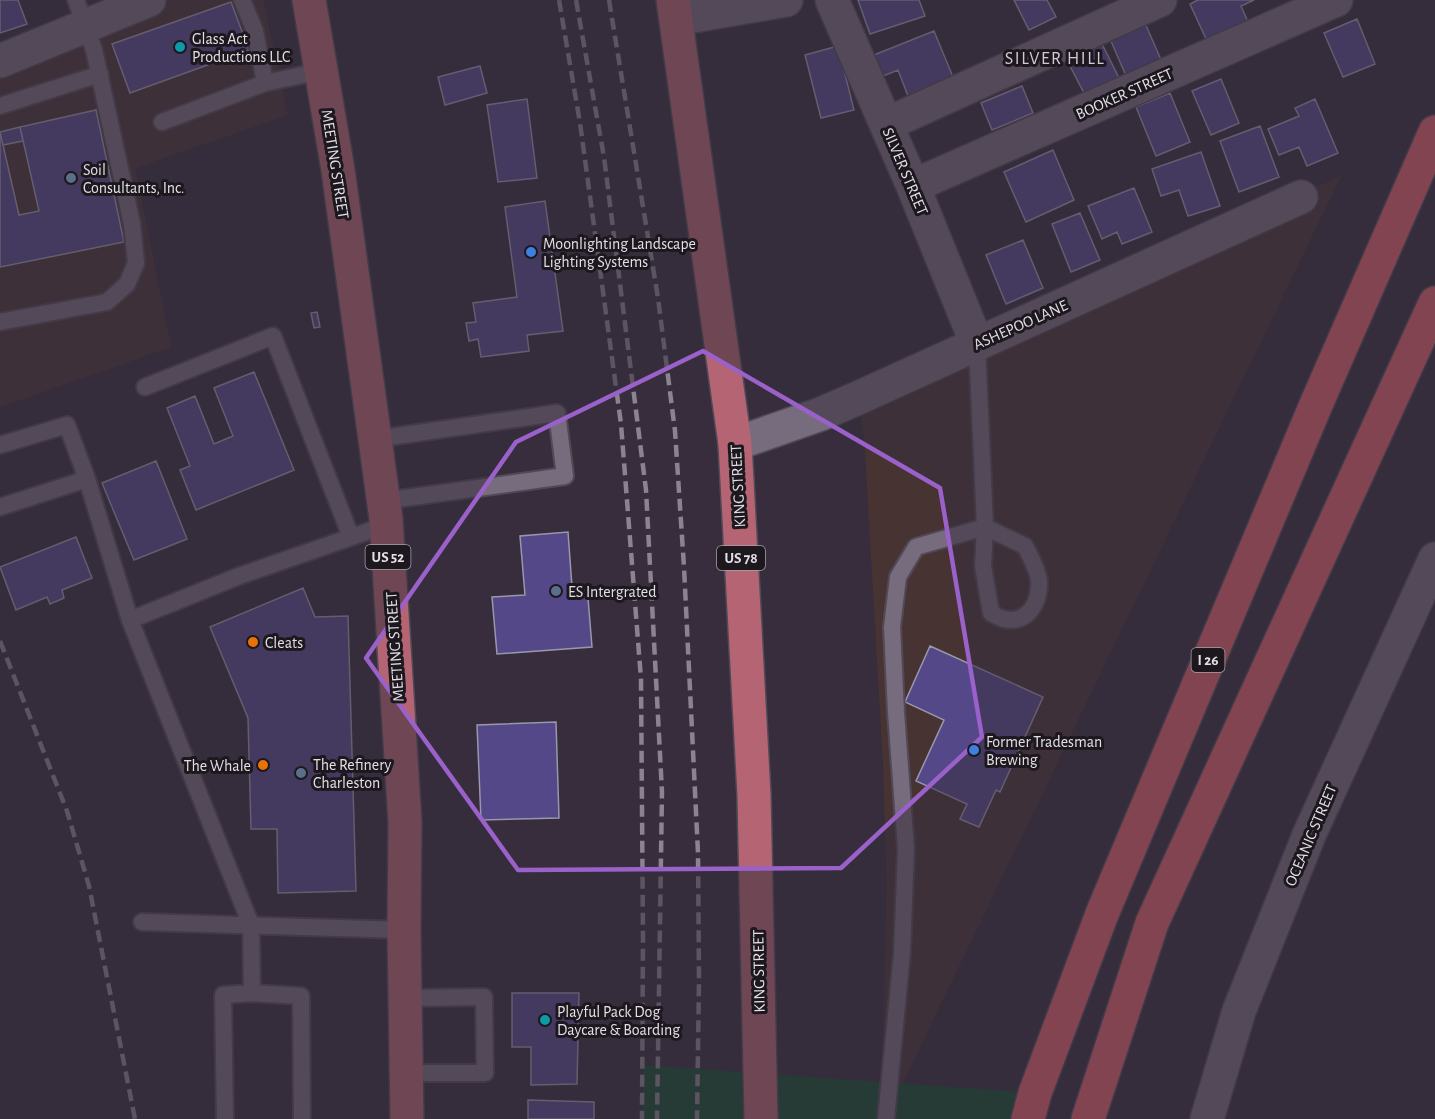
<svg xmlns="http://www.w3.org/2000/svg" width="1435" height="1119" font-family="'Alegreya Sans',sans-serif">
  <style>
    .commercial { fill: #483333 }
    .green { fill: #124a2f }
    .building { fill: #544889; stroke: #9997ab; stroke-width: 1.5 }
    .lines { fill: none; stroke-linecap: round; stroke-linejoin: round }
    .service-casing { stroke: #514a56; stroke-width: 20 }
    .minor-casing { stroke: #514a56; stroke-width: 36 }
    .primary-casing { stroke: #514a56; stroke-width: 36 }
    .motorway-casing { stroke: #514a56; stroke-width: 36 }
    .service { stroke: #776c7d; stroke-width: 16 }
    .minor { stroke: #776c7d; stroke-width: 33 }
    .primary { stroke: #b46472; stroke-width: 33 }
    .motorway { stroke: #dd5f6b; stroke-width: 33 }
    .rail { stroke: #8b838f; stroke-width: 4.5; stroke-dasharray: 12 6; stroke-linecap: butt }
    .marked { fill: none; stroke: #9a61cb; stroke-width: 4.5; stroke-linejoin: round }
    .culture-dot { fill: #0f9aa8; stroke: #1c181e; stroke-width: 2 }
    .service-dot { fill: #5c6f8a; stroke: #1c181e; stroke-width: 2 }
    .shop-dot { fill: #3f7fe0; stroke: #1c181e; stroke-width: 2 }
    .food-dot { fill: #e8710a; stroke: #1c181e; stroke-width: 2 }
    .labels { text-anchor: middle; stroke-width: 6; stroke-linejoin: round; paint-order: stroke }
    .shield { fill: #1c181e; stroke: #a8a3ab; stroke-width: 1.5 }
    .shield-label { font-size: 15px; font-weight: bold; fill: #e4dee7 }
    .poi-label { font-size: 16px; fill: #e4dee7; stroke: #1c181e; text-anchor: start }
    .street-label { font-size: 16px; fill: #e4dee7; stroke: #1c181e }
    .neighbourhood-label { font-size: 18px; letter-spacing: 1.5px; fill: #d4c8db; stroke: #1c181e }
  </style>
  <rect width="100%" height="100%" fill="#372d3c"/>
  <path class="commercial" d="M149,0H263L288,115L135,168L171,347L0,407V61Z
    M1341,176L902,1084L882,1083L887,880L883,764L864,435L858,398Z"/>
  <path class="green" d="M643,1065L1035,1093L1028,1119H642Z"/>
  <path class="building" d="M0,0H18L27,24L0,33Z
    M858,0H919L925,16L870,34Z
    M1014,0H1047L1056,17L1029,30Z
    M1198,0H1254L1241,6L1248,22L1207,41L1190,4Z
    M231,2L249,50L130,93L112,44Z
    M1357,19L1375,64L1343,77L1324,33Z
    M1145,23L1162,62L1127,78L1110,39Z
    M934,31L953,77L908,96L898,70L883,76L874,55Z
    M1102,44L1120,80L1086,97L1068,62Z
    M838,46L854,110L821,118L805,55Z
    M480,66L487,93L445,105L438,77Z
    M1221,79L1239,123L1211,135L1192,91Z
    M1022,86L1033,113L992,130L981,103Z
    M1170,93L1190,142L1156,156L1136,107Z
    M527,99L537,178L498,182L487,105Z
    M1315,99L1338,153L1307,166L1299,147L1279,155L1268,129L1299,116L1295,108Z
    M96,110L124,242L0,267V132L19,215L39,211L20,127Z
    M1260,126L1279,177L1239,192L1220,141Z
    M20,127L23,141L3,145L0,132Z
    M1053,150L1074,200L1026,222L1004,172Z
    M1201,152L1220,206L1188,216L1179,190L1161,196L1152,169Z
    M1134,188L1152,232L1122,244L1117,232L1102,239L1088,206Z
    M545,201L563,331L527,335L529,351L481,357L478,339L469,341L466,323L476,322L473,303L517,297L505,207Z
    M1080,213L1100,260L1071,272L1052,224Z
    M1023,240L1043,288L1006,304L986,255Z
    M317,312L320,327L314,328L311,313Z
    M254,372L294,470L196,510L180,470L190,466L167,408L195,396L214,444L233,436L214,388Z
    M156,461L187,539L134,560L102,483Z
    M568,532L572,587L587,586L592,647L497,654L492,597L525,595L520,536Z
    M76,537L92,578L62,590L64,598L50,604L47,597L16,610L0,567Z
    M303,588L315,617L348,616L356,891L278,893L277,829H251L248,718L210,627Z
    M930,646L1043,697L1000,792L996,790L979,827L960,819L967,804L916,781L944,720L905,702Z
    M556,722L559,818L481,820L477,725Z
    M512,993H579L577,1084L531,1085V1047H512Z
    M528,1100L594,1102V1119H528Z"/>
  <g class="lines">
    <g class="service-casing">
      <path id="service" d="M242,0L255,31L265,83L321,71
        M0,106L100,74
        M162,122L265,83
        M0,322L107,302L127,284L136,263L132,224L94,50L76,0
        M145,387L273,336L351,537
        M375,439L557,413L565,476L383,501
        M0,445L67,425L87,479L130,620L251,925L252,993
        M0,507L87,479
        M130,620L239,576L386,525
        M142,922L404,930
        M405,998L484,997L485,1073H406
        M225,1119L223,995L252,993L301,996L302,1119
        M886,1119L902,953L906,849L896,712L892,627L898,577L916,547L985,527L1025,546C1030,556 1038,570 1039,581C1040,611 1019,631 991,613L983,566L985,527L977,344"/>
    </g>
    <g class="minor-casing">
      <path id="minor" d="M832,0L913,186L977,344
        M676,19L786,0
        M0,61L149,0
        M887,124L1160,0
        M913,186L1336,0
        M735,444L821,414L858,398L1301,197
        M1207,1119L1239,1011L1309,835L1435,559"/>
    </g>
    <g class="primary-casing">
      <path id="primary" d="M309,0L338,170L386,519L405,822L404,930L407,1119
        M673,0L735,444L754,795L761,1119"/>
    </g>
    <g class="motorway-casing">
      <path id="motorway" d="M1028,1119L1035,1093L1102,914L1315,407L1435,132
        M1088,1119L1152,923L1435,303"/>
    </g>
    <use href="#service" class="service"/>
    <use href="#minor" class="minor"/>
    <use href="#primary" class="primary"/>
    <use href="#motorway" class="motorway"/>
    <path class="rail" d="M559,0L580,123L621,424L641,679L643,938L642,1119
      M576,0L604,157L646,490L662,792L657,1119
      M609,0L658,298L675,431L684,567L698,853L699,980L697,1119
      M0,641L67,811L89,886L135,1119"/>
  </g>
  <path d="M0 0H1435V1119H0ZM703,351L940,488L982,737L841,868L518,870L366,658L516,442Z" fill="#372d3c" fill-opacity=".55" fill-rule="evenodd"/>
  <path class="marked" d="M703,351L940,488L982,737L841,868L518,870L366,658L516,442Z"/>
  <g class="culture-dot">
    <circle cx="180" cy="47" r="6"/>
    <circle cx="545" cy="1020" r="6"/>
  </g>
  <g class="service-dot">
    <circle cx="71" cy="178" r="6"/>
    <circle cx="556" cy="591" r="6"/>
    <circle cx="301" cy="773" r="6"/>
  </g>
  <g class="shop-dot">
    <circle cx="531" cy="252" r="6"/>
    <circle cx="974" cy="750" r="6"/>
  </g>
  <g class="food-dot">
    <circle cx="253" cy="642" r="6"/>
    <circle cx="263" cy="765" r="6"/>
  </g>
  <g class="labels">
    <g class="shield">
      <rect x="365.5" y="545" width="45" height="24" rx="4.5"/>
      <rect x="717" y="546" width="48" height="24" rx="4.5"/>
      <rect x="1191.5" y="648" width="33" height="24" rx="4.5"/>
    </g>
    <g class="shield-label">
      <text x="388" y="562">US 52</text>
      <text x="741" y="563">US 78</text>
      <text x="1208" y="665">I 26</text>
    </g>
    <g class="poi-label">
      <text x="192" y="44">Glass Act<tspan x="192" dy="18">Productions LLC</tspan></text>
      <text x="83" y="175">Soil<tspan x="83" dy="18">Consultants, Inc.</tspan></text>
      <text x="543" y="249">Moonlighting Landscape<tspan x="543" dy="18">Lighting Systems</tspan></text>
      <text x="568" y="597">ES Intergrated</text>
      <text x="265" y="648">Cleats</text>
      <text x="986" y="747">Former Tradesman<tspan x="986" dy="18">Brewing</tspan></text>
      <text x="313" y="770">The Refinery<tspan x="313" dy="18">Charleston</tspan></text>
      <text x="251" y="771" text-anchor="end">The Whale</text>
      <text x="557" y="1017">Playful Pack Dog<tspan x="557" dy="18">Daycare &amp; Boarding</tspan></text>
    </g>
    <g class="street-label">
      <text transform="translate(1124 93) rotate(-24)" y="6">BOOKER STREET</text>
      <text transform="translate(336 164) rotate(81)" y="6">MEETING STREET</text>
      <text transform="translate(906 171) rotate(67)" y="6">SILVER STREET</text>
      <text transform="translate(1020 324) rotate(-24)" y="6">ASHEPOO LANE</text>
      <text transform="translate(737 486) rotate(-93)" y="6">KING STREET</text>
      <text transform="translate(394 647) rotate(-94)" y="6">MEETING STREET</text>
      <text transform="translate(1310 835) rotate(-67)" y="6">OCEANIC STREET</text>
      <text transform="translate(758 971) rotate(-91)" y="6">KING STREET</text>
    </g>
    <g class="neighbourhood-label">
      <text x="1055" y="64">SILVER HILL</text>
    </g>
  </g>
</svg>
